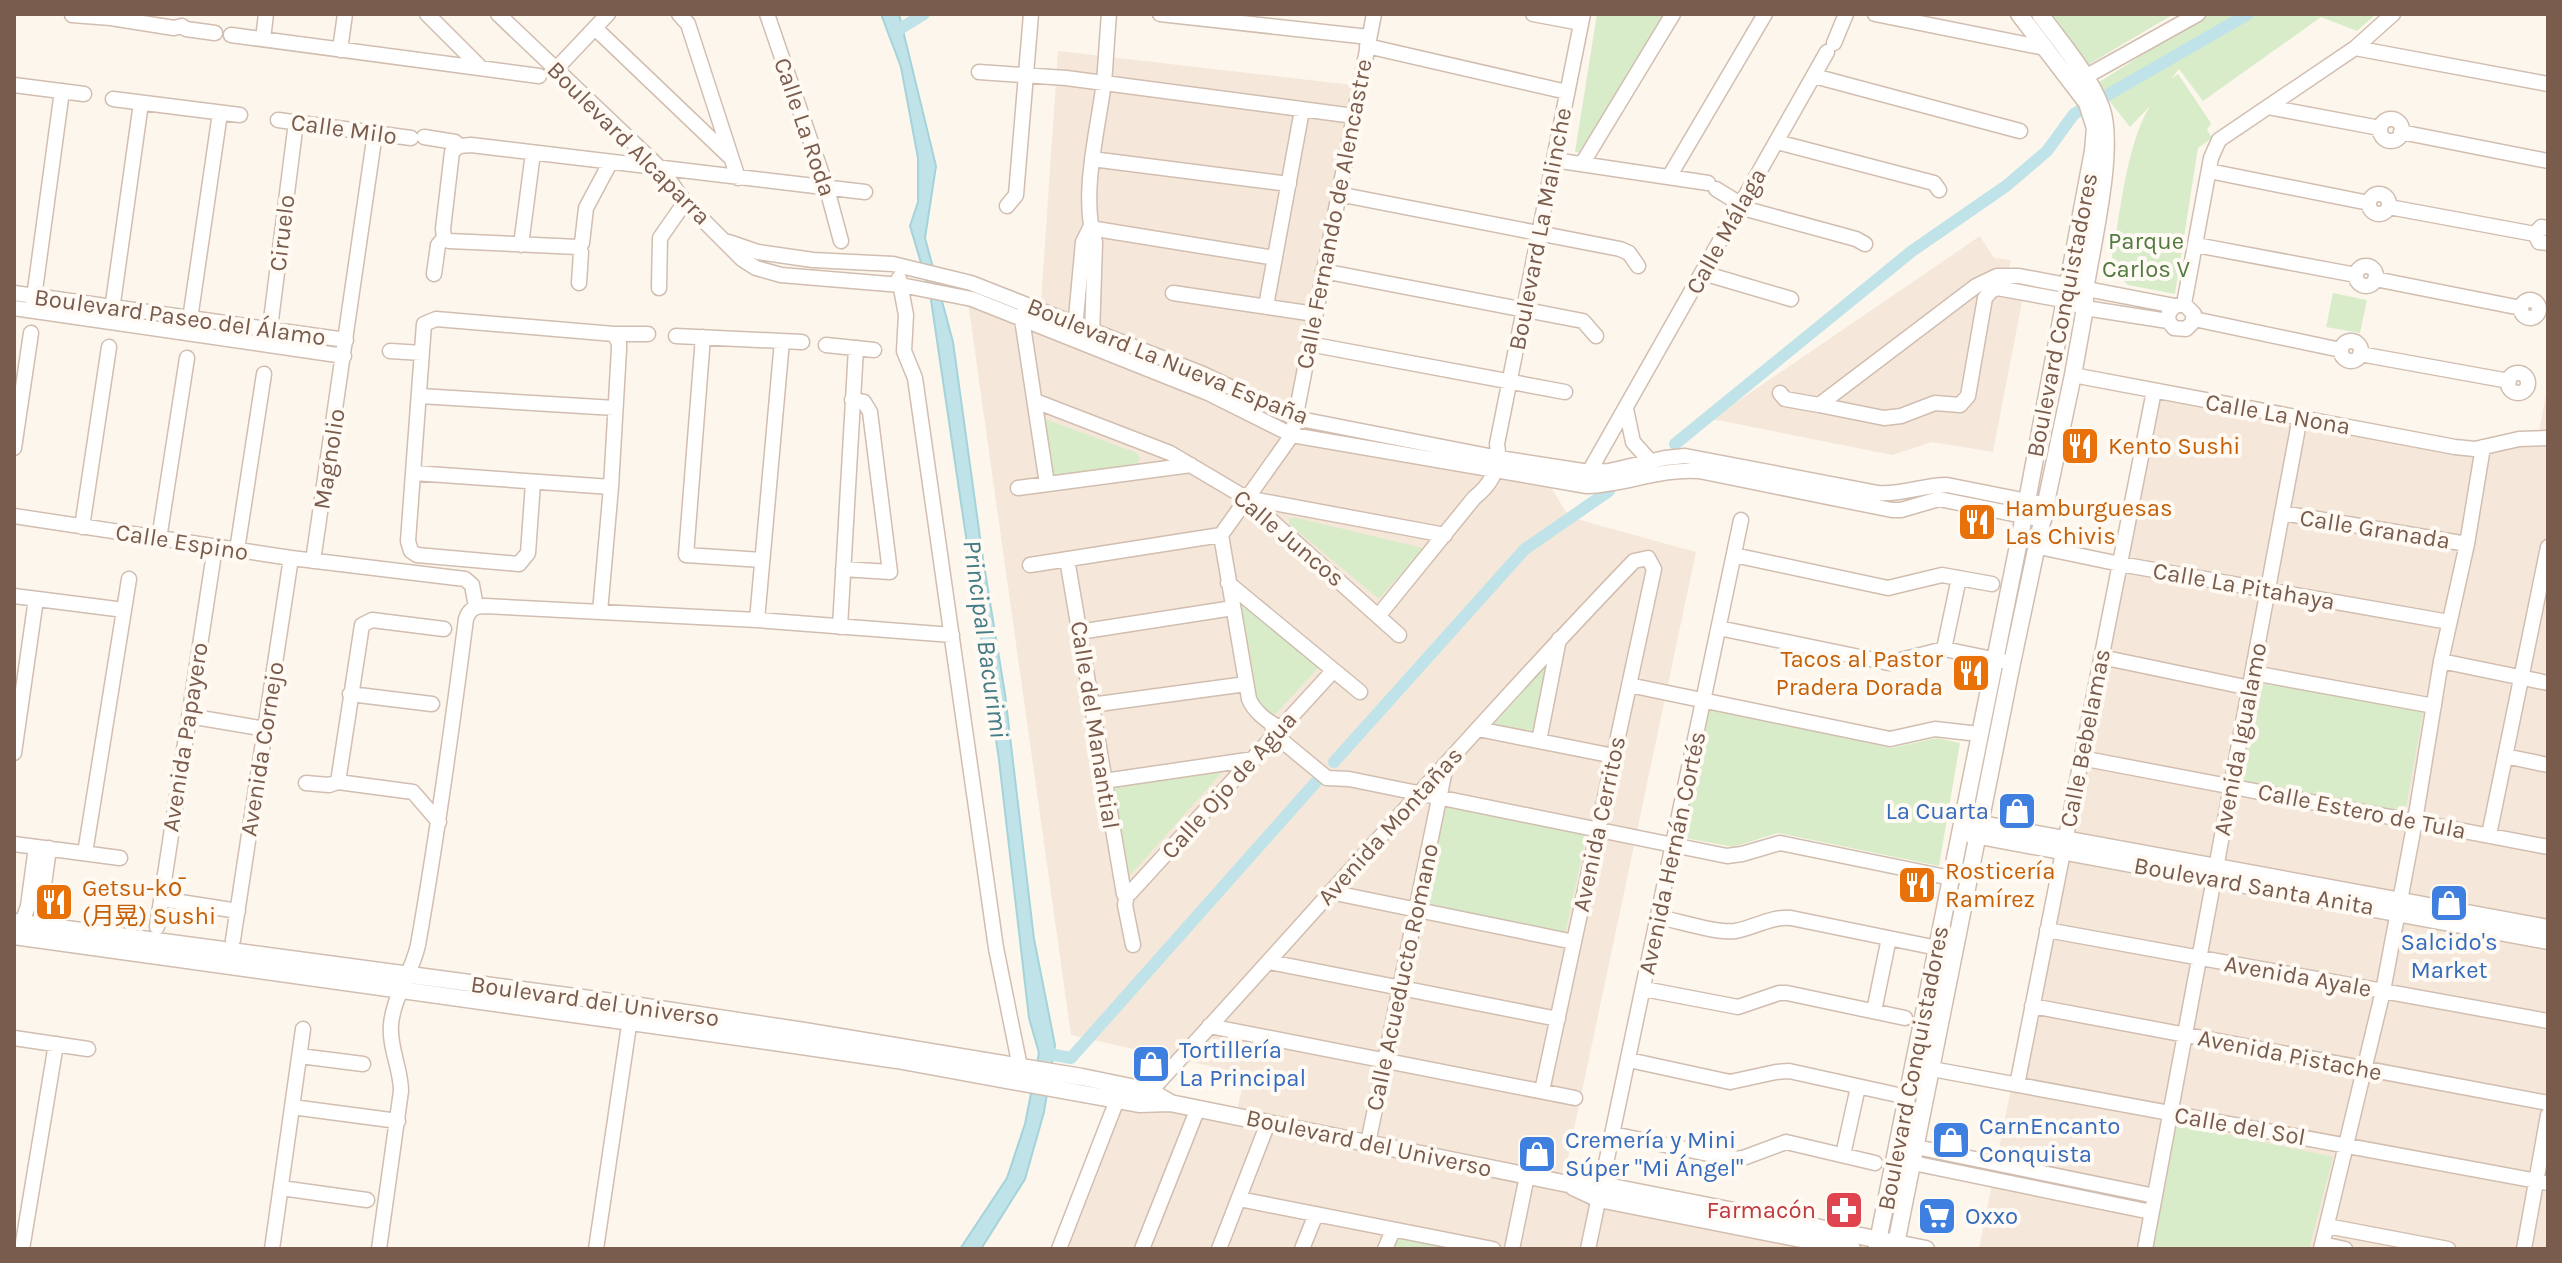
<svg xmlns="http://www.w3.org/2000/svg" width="2562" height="1263" font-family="Karla,'Noto Sans SC',sans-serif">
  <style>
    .residential { fill: #f5e8da }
    .green { fill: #d8ecc9 }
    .water { fill: #bfe3e8; stroke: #a5d3da; stroke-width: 2 }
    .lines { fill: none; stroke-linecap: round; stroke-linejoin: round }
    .canal { stroke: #bfe3e8; stroke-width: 12 }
    .minor-casing { stroke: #d1beb0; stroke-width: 17 }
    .tertiary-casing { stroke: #d1beb0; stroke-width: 19 }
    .minor { stroke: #fff; stroke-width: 14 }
    .tertiary { stroke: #fff; stroke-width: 16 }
    .labels { text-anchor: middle; stroke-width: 8; stroke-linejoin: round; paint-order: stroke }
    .street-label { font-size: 24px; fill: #7a5c4d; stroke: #fffaf3 }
    .park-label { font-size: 24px; fill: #537a41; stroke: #fffaf3 }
    .food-label { font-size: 24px; fill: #c56008; stroke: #fffaf3; text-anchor: start }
    .shop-label { font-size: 24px; fill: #366cbe; stroke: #fffaf3; text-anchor: start }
    .health-label { font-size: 24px; fill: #be3a42; stroke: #fffaf3; text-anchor: end }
    .water-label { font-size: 26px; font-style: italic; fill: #437c86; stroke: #fffaf3 }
  </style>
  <rect width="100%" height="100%" fill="#fdf6ec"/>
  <path class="residential" d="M1058,51L1353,85L1292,425L1545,477L1569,517L1696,552L1562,1186L1877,1249H1066L1124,1091L1237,1111L1245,1074L1071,1035L966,288L1040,317Z
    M1980,236L1994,258L2011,260L2006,282L2025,286L1993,452L1932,442L1892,455L1712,419Z
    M2548,383V1249H1979L2150,391L2464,449L2538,438Z"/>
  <path class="green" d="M1597,14H1666L1584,153L1575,152Z
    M2051,14H2174L2086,66Z
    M2207,14H2376L2357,31L2321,17L2203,101L2179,69L2171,79L2178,74L2211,123L2207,130L2212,138L2198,148L2175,294L2128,285L2113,272L2112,256C2121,211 2126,145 2150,106L2130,127L2096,84Z
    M2333,293L2367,300L2360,333L2326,327Z
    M1045,419L1137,453L1140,459L1136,465L1053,475Z
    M1289,518H1297L1423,548L1379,599L1289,524Z
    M1239,599L1318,668L1273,717L1252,700Z
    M1543,664L1547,665L1534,731L1490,723Z
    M2257,680L2424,707L2405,813L2239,782Z
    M1708,707L1891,748L1937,738L1960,743L1939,866L1778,833L1733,847L1680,837Z
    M1226,768L1124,882L1107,784Z
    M1441,804L1587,832L1565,934L1421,905Z
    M2175,1123L2333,1157L2309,1249H2152Z
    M1389,1235L1457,1249H1384Z"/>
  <path class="water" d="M881,14H899L936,166L925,238L953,342L983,559L1005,694L1034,939L1055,1045L1044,1112L1025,1179L981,1249H960L1007,1178L1025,1124L1039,1053L1029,1018L999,760L930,293L910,226L918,202V158L901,67Z"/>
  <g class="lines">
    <path class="canal" d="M895,32L924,14
      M2104,97L2248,14
      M1675,444L1912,251L2006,186L2047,151L2074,114L2082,109
      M1334,762L1525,549L1609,491
      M1049,1054L1071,1058L1316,782"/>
    <g class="minor-casing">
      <path id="minor" d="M427,14L481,68
        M498,14L661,169L685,202L742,259L756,268L781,275L901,285L972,299L1208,393L1292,435L1587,486C1625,485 1660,468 1699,471L1892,510H1901L1939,499L2044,520
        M679,14L688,24L738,178
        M767,14L827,189L841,241
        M1160,14L1369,37
        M1533,14L1581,23
        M1875,14L2045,48
        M72,15L111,18L174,28L182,26L186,29L215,33
        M595,28L730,157
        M231,35L539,76
        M263,39L266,14
        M1834,43L1846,14
        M1367,46L1567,92
        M2355,48L2548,84
        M340,50L345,14
        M556,69L608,14
        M979,72L1066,78L1354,116
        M1814,76L2020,131
        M2085,77L2198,14
        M14,85L84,94
        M113,99L240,115
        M2268,107L2380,128
        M2380 130a11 11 0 1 1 22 0a11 11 0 1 1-22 0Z
        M278,120L411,138
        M2401,132L2548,161
        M424,137L455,142L459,146L471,145L865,192
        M1777,142L1934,183L1939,190
        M1092,159L1289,184
        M1554,160L1708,183
        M1582,164L1673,14
        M2209,171L2369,203
        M1669,177L1765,14
        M1716,189L1750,210L1856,239L1865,244
        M1338,194L1620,249L1629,253L1638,266
        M2369 204a10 10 0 1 1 20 0a10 10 0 1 1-20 0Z
        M1007,206L1016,195L1031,14
        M2389,207L2535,234
        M1090,228L1275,258
        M2548,228L2541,227L2535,234L2539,242L2548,243
        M444,238L449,241L578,247
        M729,242L758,252L813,260L893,264L971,283L1203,374L1295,418L1499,458L1589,472L1609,471L1665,458L1685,456L1878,493C1902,495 1923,485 1947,485L2047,505
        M521,245L533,153
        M2196,245L2356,275
        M2356 276a10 10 0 1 1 20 0a10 10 0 1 1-20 0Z
        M1323,271L1583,321L1596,336
        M1703,273L1791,299
        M434,274L438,245L444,238L443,229L452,152L459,146
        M899,278L906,315L904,351L915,378L996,948L1020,1067
        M2375,279L2521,308
        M579,283L581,252L578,247L582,243L586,208L610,163
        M659,288L660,238L685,202
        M14,293L346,340
        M1173,293L1315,314
        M2521 309a9 9 0 1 1 18 0a9 9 0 1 1-18 0Z
        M2184,304L2211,158L2219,140L2355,48L2393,14
        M33,305L62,91
        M1266,306L1302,110
        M14,308L344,356
        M1024,312L1022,319L1047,484
        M111,317L141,103
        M2194,319L2341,350
        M2168,321L2085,308L2063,300L1997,288L1991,291L1985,298L1968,396L1960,405L1935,403L1901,416L1884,418L1819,405L1976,286L1997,276H2019L2175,306L2184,304L2194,314L2192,323L2186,329L2174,328L2168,321L2169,312L2175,306
        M189,326L220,113
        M1075,329L1083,242L1090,228
        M269,336L296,122
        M676,336L802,342
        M1092,336L1095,242C1080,196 1098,130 1104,82C1106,60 1107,37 1109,14
        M703,337L686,555L762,560
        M2341 351a10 10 0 1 1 20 0a10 10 0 1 1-20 0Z
        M1309,344L1565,392
        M826,345L874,350
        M390,351L422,353
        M2360,354L2509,381
        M2508 383a10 10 0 1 1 20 0a10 10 0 1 1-20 0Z
        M2073,375L2455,447L2475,449L2519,439L2548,438
        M1780,393L1785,399L1819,405
        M420,396L615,408
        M1035,401L1170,453L1246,498L1399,635
        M1626,409L1633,442L1650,461V466
        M14,448L31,333
        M1589,472L1827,52
        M414,473L611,487
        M533,483L528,553L519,564L417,555L411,551L408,541L424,324L436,319L614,334H648
        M1018,488L1191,465
        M1246,498L1445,535
        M2282,513L2467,544
        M14,516L291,558L465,579L472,585L476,607
        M82,527L109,347
        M1221,535L1292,435L1374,14
        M1221,535L1249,699C1254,711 1267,722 1279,727
        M159,539L187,358
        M2039,547L2120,564L2449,622
        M237,550L264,374
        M1734,555L1888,588L1942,575L1992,584
        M1067,559L1124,894L1130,893L1333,671
        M313,561L375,133
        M1030,565L1221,535
        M843,569L890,572L870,412L864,402L852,400
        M1228,583L1360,692
        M14,596L124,610
        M600,612L611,487L619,349V343L614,334
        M1379,615L1474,498C1492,484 1501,467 1497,444L1583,14
        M757,620L782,341
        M840,627L856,348
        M1719,628L1889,663L1944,649L2012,663
        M1079,632L1233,608
        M1944,649L1959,578
        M2101,657L2250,688
        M2441,661L2548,683
        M2253,673L2434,706
        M1629,685L1890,739L1935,729L1979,734
        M350,694L432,704
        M1091,705L1246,684
        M189,716L265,729
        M1271,723L1275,735L1327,778L1349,779L1727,856L1742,854L1780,843L1951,878
        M1478,729L1614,756
        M1539,741L1559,639
        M14,753L36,599
        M2505,756L2548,765
        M2081,758L2548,847
        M1104,781L1254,759
        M338,782L362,625L372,620L444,629
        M306,783L329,785L338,782L413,792L439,822
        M2489,835L2548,547
        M14,844L120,858
        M85,853L129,579
        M1330,892L1574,942
        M1127,894L1125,905L1133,945
        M161,899L238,911
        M1658,917C1680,921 1714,933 1735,931C1754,928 1771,916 1791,918L1947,950
        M22,923L28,906L36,847
        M41,926V907L49,848
        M157,927L215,547
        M2047,930L2548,1021
        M233,940L291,558
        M1270,962L1558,1019
        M1644,989L1738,1007L1779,993H1787L1905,1018
        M2032,1006L2548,1103
        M1874,1011L1889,938
        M1209,1026L1575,1098
        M14,1038L88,1049
        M300,1056L363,1064
        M1629,1060L1730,1082L1776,1072L1789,1071L1907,1097
        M1932,1069L2548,1183
        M2017,1085L2154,391
        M1145,1097C1309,920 1466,736 1634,561L1648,558L1654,569L1542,1091
        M292,1107L398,1121
        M1613,1134L1732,1159L1743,1158L1786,1142L1875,1163
        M1368,1143L1446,765
        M1916,1147L2155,1196
        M1843,1155L1858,1087
        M1913,1163L2151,1212
        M281,1188L367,1200
        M1239,1199L1493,1249
        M2327,1226L2448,1249
        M2322,1244L2345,1249
        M22,1249L56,1044
        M272,1249L303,1029
        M379,1249L401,1091C401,1069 389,1047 391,1025C393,997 412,973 418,945C437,837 452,728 466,619C469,609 475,606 485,606L757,620L952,635
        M596,1249L632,1005
        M1059,1249L1117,1100
        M1142,1249L1198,1108
        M1219,1249L1268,1123
        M1302,1249L1316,1214
        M1385,1249L1393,1230
        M1512,1249L1527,1176
        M1588,1249L1741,520
        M2145,1249L2300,417
        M2321,1249L2383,991L2415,821L2441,661L2467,544L2483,447
        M2524,1249L2548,1115"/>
    </g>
    <g class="tertiary-casing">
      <path id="tertiary" d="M1971,822L2548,928
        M1969,834L2548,941
        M14,922L620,1003L804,1031L1082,1077L1150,1091L1169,1102
        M14,936L774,1042L897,1060L1139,1104L1170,1103L1568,1184L1602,1185L1926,1249
        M1573,1187L1599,1199L1852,1249
        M1877,1246L2027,501L2093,151L2095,128L2087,103L2019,14
        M1895,1249L2012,663L2073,375L2085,308V290C2092,246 2116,145 2101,107C2088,73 2061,43 2040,14"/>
    </g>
    <use href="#minor" class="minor"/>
    <use href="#tertiary" class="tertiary"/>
  </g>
  <defs>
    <g id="restaurant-square" transform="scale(2)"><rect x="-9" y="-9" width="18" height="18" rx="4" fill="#e8710a" stroke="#fffaf3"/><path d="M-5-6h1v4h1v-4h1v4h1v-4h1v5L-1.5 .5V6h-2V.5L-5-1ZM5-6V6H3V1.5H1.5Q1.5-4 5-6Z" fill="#fff"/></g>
    <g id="shop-square" transform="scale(2)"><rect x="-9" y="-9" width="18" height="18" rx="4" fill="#3f7fe0" stroke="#fffaf3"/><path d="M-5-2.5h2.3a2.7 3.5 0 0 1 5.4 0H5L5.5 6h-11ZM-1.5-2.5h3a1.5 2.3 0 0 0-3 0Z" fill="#fff"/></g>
    <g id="pharmacy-square" transform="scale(2)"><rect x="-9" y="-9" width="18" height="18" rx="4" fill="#e0444e" stroke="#fffaf3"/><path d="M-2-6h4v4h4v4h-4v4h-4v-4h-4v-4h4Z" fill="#fff"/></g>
    <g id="supermarket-square" transform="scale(2)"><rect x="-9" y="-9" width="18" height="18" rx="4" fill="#3f7fe0" stroke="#fffaf3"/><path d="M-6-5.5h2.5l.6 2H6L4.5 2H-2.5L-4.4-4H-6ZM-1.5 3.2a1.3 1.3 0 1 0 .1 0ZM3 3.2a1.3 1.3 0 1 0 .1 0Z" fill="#fff"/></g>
  </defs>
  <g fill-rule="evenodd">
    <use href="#restaurant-square" x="2080" y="446"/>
    <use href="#restaurant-square" x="1977" y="522"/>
    <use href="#restaurant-square" x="1971" y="673"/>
    <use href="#shop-square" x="2017" y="811"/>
    <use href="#restaurant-square" x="1917" y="885"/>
    <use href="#restaurant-square" x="54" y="902"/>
    <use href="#shop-square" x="2449" y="903"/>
    <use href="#shop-square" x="1151" y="1064"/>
    <use href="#shop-square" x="1951" y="1140"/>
    <use href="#shop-square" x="1537" y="1154"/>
    <use href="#pharmacy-square" x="1844" y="1210"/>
    <use href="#supermarket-square" x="1937" y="1216"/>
  </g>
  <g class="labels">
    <g class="street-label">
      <text transform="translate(805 127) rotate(71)" y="8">Calle La Roda</text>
      <text transform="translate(344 129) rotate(8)" y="8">Calle Milo</text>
      <text transform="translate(629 143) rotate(45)" y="8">Boulevard Alcaparra</text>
      <text transform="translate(1334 214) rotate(-79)" y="8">Calle Fernando de Alencastre</text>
      <text transform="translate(1540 229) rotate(-79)" y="8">Boulevard La Malinche</text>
      <text transform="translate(1726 231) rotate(-61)" y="8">Calle Málaga</text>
      <text transform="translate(282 233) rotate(-83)" y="8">Ciruelo</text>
      <text transform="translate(2062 315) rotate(-79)" y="8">Boulevard Conquistadores</text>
      <text transform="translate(180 317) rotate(8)" y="8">Boulevard Paseo del Álamo</text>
      <text transform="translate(1168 361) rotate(22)" y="8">Boulevard La Nueva España</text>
      <text transform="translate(2278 414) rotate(10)" y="8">Calle La Nona</text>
      <text transform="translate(329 459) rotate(-81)" y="8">Magnolio</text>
      <text transform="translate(2375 529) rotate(9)" y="8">Calle Granada</text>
      <text transform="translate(1289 538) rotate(40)" y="8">Calle Juncos</text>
      <text transform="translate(182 542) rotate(9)" y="8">Calle Espino</text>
      <text transform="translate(2244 586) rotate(10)" y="8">Calle La Pitahaya</text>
      <text transform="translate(1095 725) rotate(81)" y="8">Calle del Manantial</text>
      <text transform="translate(185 737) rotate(-81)" y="8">Avenida Papayero</text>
      <text transform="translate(2085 738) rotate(-79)" y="8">Calle Bebelamas</text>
      <text transform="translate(2240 739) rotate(-79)" y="8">Avenida Igualamo</text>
      <text transform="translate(262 749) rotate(-81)" y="8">Avenida Cornejo</text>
      <text transform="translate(1229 785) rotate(-48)" y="8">Calle Ojo de Agua</text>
      <text transform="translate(2362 811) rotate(11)" y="8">Calle Estero de Tula</text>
      <text transform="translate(1599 824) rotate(-78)" y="8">Avenida Cerritos</text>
      <text transform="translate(1390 826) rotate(-48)" y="8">Avenida Montañas</text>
      <text transform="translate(1672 853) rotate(-78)" y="8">Avenida Hernán Cortés</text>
      <text transform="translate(2254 886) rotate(10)" y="8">Boulevard Santa Anita</text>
      <text transform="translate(2298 976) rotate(10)" y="8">Avenida Ayale</text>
      <text transform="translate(1402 977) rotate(-78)" y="8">Calle Acueducto Romano</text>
      <text transform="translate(595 1001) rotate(8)" y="8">Boulevard del Universo</text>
      <text transform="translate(2290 1055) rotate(11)" y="8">Avenida Pistache</text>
      <text transform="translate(1913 1068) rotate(-79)" y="8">Boulevard Conquistadores</text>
      <text transform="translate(2240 1126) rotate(10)" y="8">Calle del Sol</text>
      <text transform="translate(1369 1143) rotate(12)" y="8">Boulevard del Universo</text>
    </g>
    <g class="park-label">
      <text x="2146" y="249">Parque<tspan x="2146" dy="28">Carlos V</tspan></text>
    </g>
    <g class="food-label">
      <text x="2108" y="454">Kento Sushi</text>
      <text x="2005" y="516">Hamburguesas<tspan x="2005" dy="28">Las Chivis</tspan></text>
      <text x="1943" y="667" text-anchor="end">Tacos al Pastor<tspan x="1943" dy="28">Pradera Dorada</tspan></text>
      <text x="1945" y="879">Rosticería<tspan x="1945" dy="28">Ramírez</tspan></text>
      <text x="82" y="896">Getsu-kо̄<tspan x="82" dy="28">(月晃) Sushi</tspan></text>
    </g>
    <g class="shop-label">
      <text x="1989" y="819" text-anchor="end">La Cuarta</text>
      <text x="2449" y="950" text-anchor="middle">Salcido's<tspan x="2449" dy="28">Market</tspan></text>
      <text x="1179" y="1058">Tortillería<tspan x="1179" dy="28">La Principal</tspan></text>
      <text x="1979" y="1134">CarnEncanto<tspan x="1979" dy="28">Conquista</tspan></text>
      <text x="1565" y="1148">Cremería y Mini<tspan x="1565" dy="28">Súper "Mi Ángel"</tspan></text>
      <text x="1965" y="1224">Oxxo</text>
    </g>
    <g class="health-label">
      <text x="1816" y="1218">Farmacón</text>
    </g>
    <g class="water-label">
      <text transform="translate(986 639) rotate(82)" y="9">Principal Bacurimi</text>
    </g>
  </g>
  <rect width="2562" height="1263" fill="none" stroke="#7a5c4d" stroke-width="32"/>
</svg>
